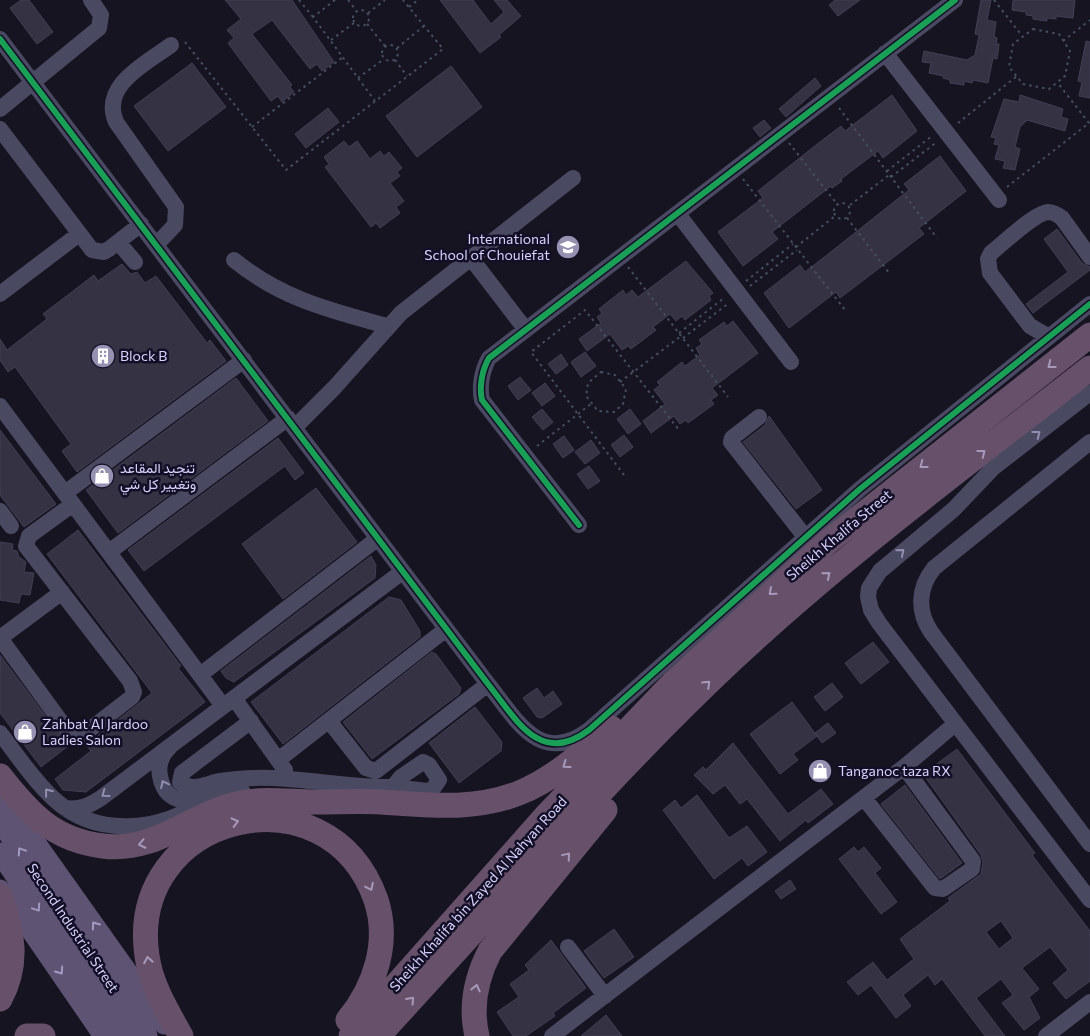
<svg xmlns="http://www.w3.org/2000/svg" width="1090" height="1036" font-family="Commissioner,Vazirmatn,sans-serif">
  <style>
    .building { fill: #343243; stroke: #433f54; fill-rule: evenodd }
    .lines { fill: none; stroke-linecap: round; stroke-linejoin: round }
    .path { stroke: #44505f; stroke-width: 2; stroke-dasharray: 2.5 4; stroke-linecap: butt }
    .minor { stroke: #4a4962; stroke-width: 16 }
    .major { stroke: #5e5373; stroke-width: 21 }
    .highway { stroke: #67516a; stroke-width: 25 }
    .cycleway-casing { stroke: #130f26; stroke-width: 9 }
    .cycleway { stroke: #1a9f57; stroke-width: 6 }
    .oneway { stroke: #a699bc }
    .oneway2 { stroke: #928eb0 }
    .oneway3 { stroke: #a29ac0 }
    .labels { text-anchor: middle; stroke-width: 5; stroke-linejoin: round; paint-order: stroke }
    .poi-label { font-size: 14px; fill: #d9d4ff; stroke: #130f26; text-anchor: start }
    .street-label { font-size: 14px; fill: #d9d4ff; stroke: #130f26 }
  </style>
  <rect width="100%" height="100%" fill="#161421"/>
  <path class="building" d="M21,0H29L53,32L37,44L10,8Z
    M225,0H292L334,62L322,71L317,64L310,69L272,20L252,34L292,85L290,87L294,92L282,102L278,96L271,101L228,43L234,38L227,30L241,19Z
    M440,0H473L491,24L504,12L494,0H507L521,16L499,35L501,37L480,53Z
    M835,0H860L838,16L829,5Z
    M981,0H991L987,20L996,22L994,37L997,38L996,44H999L997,59L993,58L988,83L973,80L972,83L964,81V85L950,83V80L943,78L944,76L929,73L931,63L922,62L924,51L967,60L975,55L979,35L975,34Z
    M1013,0H1075L1073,18L1056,16V19L1047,18V21L1033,19V16L1026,15V12L1012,10Z
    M1086,41L1090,42V98L1079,96L1082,82L1078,81Z
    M192,63L226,107L168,151L134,106Z
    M451,66L482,107L417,157L386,116Z
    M815,78L821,86L786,117L779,109Z
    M892,95L917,131L883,158L878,151L841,179L842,181L832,188L831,186L790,218L772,232L778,239L743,266L718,232L763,198L758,191L816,145L841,126L845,131Z
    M1020,95L1063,109L1061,117L1068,119L1065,131L1027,120L1020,127L1015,147L1020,149L1015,170L1003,168L1005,161L995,159L999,145L994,144L996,138L991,137L1004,99L1019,102Z
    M328,108L339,122L306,148L295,134Z
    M764,120L771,128L760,137L753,128Z
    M344,141L349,147L357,141L370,159L380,151L384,156L389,152L402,168L397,172L400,176L390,183L404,201L396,207L400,213L380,228L376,223L371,227L325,167L329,164L324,157Z
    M940,156L966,191L919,228L924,234L840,298L836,292L789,328L764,293L800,265L805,272L827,255L909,190L904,184Z
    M1057,229L1082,263L1090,267V270L1033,313L1026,304L1068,272L1044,239Z
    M686,261L713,293L709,296L711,300L685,320L682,316L676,321L670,314L653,327L656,330L631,349L628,346L622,350L610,334L587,351L579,339L601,323L597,317L602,313L599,309L623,290L626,295L632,290L638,297Z
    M122,264L131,274L137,272L145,283L156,276L207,343L210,340L226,361L77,472L62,451L71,444L15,367L8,372L0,360V339L7,350L47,319L43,314L94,275L98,281Z
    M733,321L758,353L712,388L718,395L711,400L714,404L688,423L686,420L680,424L674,416L651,433L643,421L665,404L654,390L660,385L657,382L682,362L685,366L700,355L696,348L702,344L699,340L724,322L727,326Z
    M585,352L596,366L581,377L571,362Z
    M561,354L568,365L556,374L548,364Z
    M520,377L531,390L518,400L508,386Z
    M236,378L268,421L118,533L86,490Z
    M545,383L555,396L542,406L532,393Z
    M542,409L553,422L543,430L532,417Z
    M630,409L641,424L628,434L617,419Z
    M769,416L822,490L796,509L743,442L765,425Z
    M0,430L56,504L24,527L0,495Z
    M624,435L633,447L620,457L611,445Z
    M564,436L574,450L563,458L553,444Z
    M278,438L304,473L295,480L285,466L144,571L128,550Z
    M591,440L600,453L585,464L575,452Z
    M589,466L600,481L588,489L577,474Z
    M316,488L357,542L283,599L242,544Z
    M78,530L181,666L178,668L205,702L86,792L63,790L55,779L91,751L86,745L152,693L47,554Z
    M0,542L13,544L12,550L17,551L19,557L26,562L24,572L34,573L30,595L21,594L19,603L0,600Z
    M371,556L376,565L375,578L234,682L226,678L221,671Z
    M389,597L401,600L420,631V637L283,744L251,702Z
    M873,642L889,662L861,684L845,663Z
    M432,652L436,654L461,688L459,694L372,759L343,722Z
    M0,655L68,746L41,767L0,713Z
    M832,683L843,697L825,711L814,697Z
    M537,688L544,698L553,691L562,704L542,718L537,717L523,698Z
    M792,702L817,736L793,754L798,760L780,774L750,734Z
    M475,707L502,742L501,751L459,783L429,743Z
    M828,723L836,733L822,743L815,733Z
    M733,743L788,814L821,789L833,804L808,823L806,820L780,841L747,799L740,804L725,785L713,794L694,775L703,767L706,770Z
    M957,749L1035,853L1032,855L1090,931V981L1066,999L1053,983L1068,970L1050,947L1022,968L1039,989L1029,997L1040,1018L1024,1030L1002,1003L1013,995L1001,979L976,998L1005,1036H985L942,979L935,985L928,975L903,995L911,1006L896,1018L871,985L858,995L847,982L873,962L887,980L914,959L900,939L950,901L948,898L981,874L983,862L981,855L923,774ZM1001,921L1013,938L999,949L986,932Z
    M905,785L962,863L940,879L881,804Z
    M697,795L729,838L747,826L767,852L748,866L742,858L714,879L663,810L675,800L681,808Z
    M854,847L858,852L864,847L881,868L875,873L897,902L881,914L839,859Z
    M790,880L796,889L781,899L775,891Z
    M614,929L634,957L604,978L584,951Z
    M551,940L586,988L553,1013L555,1016L526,1036H513L497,1012L519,997L510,984L529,970L525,965Z
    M606,1015L622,1036H581Z"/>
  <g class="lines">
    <path class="path" d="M299,0L313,17
      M335,0L313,17L375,101
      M348,0L356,10
      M994,0L1023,37
      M409,7L418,0
      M353 18a8 8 0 1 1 16 0a8 8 0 1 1-16 0Z
      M368,13L385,0
      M367,24L385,46
      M1033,29L1059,34L1070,51L1065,76L1049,89L1023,84L1009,67L1013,44Z
      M331,40L354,23
      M1063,41L1090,20
      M185,42L286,170L443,49L403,0
      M382 53a8 8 0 1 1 16 0a8 8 0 1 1-16 0Z
      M397,48L424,26
      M395,60L407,76
      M358,78L384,59
      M839,108L937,238
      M958,123L1017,76
      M252,127L343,57
      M789,143L837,204
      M887,171L932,136
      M891,177L937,142
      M743,179L845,310
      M1007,187L1089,123L1057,82
      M834 211a8 8 0 1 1 16 0a8 8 0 1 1-16 0Z
      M850,205L889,175
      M847,218L890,274
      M796,247L835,216
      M628,267L728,397
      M746,281L793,244
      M750,286L797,250
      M679,333L724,298
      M683,338L729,303
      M601,372L615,375L626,389L623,404L614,412L598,411L586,396L588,383Z
      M620,382L681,336
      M537,446L592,403
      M624,475L531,352L585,310L679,430"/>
    <path class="minor" d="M0,39L488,684C516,719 540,767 589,730L860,489L1090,304
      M885,53L999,200
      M0,109L99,28L101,15L91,0
      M0,129L92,250L104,252L109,249L141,224
      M678,214L791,362
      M118,242L135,262
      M157,244L175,225L176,207L116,122C100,85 147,63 171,45
      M470,257L526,330
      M234,260C282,299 329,310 387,326
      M0,294L79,234
      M1049,337L1030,326L990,273L988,259L991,253C1002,244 1035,213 1048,212C1054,212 1058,215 1062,218L1090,257
      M1090,393L993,468L954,509L880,571L869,588L868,597L871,610L879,623L1090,900
      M0,406L223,706
      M759,417L732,438L731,442L806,538
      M295,427L334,388L401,313L573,178
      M1090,442L934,568C918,588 917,611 931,632L1090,844
      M65,493L244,360
      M0,511L11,526
      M579,525L482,400C479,387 482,370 489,358L955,0
      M109,552L288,418
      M0,638L72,737H80L132,697L134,692L130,681L26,546L29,536L73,504
      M0,638L62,592
      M200,675L377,539
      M234,698L285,770
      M251,721L182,773L180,782C191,793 208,783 220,781C279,771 335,788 393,787
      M329,721L366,768L376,771L488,684
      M0,733C17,755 34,781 54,799C96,838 159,832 203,801
      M169,748C161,755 158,766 160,776C168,819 217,794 243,792
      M278,760L445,630
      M423,762L429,765L439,780L432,790L427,791L393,787L401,777Z
      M864,798L935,888L943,889L972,869L973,861L904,767
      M65,808C79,810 89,806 101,798L402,572
      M568,947L605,996
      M552,1036L904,767L955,724
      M1046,1036L1090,1002"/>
    <path class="major" d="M0,793L164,1024
      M0,821L147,1036
      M0,853L125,1036
      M0,890L25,921L104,1036"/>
    <path class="highway" d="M0,776C29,813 53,840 103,846C157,853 191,813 241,803C265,798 291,802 316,802C338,802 359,801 381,802C427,805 474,811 519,793C554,779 583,752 611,728
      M0,896C13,932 19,964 0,999
      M27,1036H43
      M181,1036C167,1011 151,985 147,956C126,814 328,763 376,900C390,942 375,987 348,1020
      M351,1036L545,817L674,682L828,542L1090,335
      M378,1036C495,910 606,778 732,660C844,555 969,463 1090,368
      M477,1036C470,1006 476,978 490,951L605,810"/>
    <g class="cycleway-casing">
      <path id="cycleway" d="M0,39L488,684C516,719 540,767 589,730L860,489L1090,304
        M579,525L482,400C479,387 482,370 489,358L955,0"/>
    </g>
    <use href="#cycleway" class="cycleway"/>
  </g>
  <defs><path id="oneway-chevron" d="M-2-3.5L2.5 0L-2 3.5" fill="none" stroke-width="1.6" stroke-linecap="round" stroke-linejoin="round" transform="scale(1.25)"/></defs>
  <g class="oneway">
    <use href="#oneway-chevron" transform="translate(1051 365) rotate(142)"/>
    <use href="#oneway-chevron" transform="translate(982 453) rotate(-38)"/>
    <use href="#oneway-chevron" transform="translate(923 465) rotate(142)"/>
    <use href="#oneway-chevron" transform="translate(827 575) rotate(-40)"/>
    <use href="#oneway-chevron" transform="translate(772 592) rotate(139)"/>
    <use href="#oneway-chevron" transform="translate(707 684) rotate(-44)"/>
    <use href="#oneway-chevron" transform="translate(566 765) rotate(144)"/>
    <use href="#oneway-chevron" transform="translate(235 822) rotate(-14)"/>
    <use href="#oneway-chevron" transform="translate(142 844) rotate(168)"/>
    <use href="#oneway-chevron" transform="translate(567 856) rotate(-50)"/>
    <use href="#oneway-chevron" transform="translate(370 887) rotate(64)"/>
    <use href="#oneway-chevron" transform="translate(148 960) rotate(-100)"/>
    <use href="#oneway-chevron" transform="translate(476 988) rotate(-77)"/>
    <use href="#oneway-chevron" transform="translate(411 1000) rotate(-48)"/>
  </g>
  <g class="oneway2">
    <use href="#oneway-chevron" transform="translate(1037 434) rotate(-38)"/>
    <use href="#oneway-chevron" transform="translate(901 552) rotate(-40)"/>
    <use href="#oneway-chevron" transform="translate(164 784) rotate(-116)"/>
    <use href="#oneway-chevron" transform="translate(48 792) rotate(-129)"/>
    <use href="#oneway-chevron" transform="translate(105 794) rotate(144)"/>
  </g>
  <g class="oneway3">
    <use href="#oneway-chevron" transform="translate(21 851) rotate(-124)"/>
    <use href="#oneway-chevron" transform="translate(37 908) rotate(56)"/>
    <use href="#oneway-chevron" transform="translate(95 925) rotate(-125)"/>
    <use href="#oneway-chevron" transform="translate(60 971) rotate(55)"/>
  </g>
  <defs>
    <g id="school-disc" transform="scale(1.25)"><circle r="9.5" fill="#9591b1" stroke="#130f26"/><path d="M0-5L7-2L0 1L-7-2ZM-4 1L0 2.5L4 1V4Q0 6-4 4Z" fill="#fff"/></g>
    <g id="building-disc" transform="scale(1.25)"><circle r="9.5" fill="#9591b1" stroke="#130f26"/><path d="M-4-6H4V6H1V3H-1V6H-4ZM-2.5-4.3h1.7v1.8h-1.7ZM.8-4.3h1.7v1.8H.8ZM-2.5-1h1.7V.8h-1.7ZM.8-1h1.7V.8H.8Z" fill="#fff"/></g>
    <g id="shop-disc" transform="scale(1.25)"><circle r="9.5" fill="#9591b1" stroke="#130f26"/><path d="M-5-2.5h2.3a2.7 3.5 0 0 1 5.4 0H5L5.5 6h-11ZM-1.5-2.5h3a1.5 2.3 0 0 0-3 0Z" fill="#fff"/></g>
  </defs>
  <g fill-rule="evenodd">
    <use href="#school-disc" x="568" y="247"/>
    <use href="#building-disc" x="103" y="356"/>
    <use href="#shop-disc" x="102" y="476"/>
    <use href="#shop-disc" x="25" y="732"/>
    <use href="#shop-disc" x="820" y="771"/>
  </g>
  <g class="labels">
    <g class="poi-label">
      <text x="550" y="244" text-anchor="end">International<tspan x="550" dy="16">School of Chouiefat</tspan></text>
      <text x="120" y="361">Block B</text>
      <text x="120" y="473">تنجيد المقاعد<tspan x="120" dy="16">وتغيير كل شي</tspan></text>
      <text x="42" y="729">Zahbat Al Jardoo<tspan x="42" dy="16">Ladies Salon</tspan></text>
      <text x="838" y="776">Tanganoc taza RX</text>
    </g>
    <g class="street-label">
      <text transform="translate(839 535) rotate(-40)" y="5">Sheikh Khalifa Street</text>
      <text transform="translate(478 894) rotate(-48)" y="5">Sheikh Khalifa bin Zayed Al Nahyan Road</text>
      <text transform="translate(73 928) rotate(56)" y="5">Second Industrial Street</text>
    </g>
  </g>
</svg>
